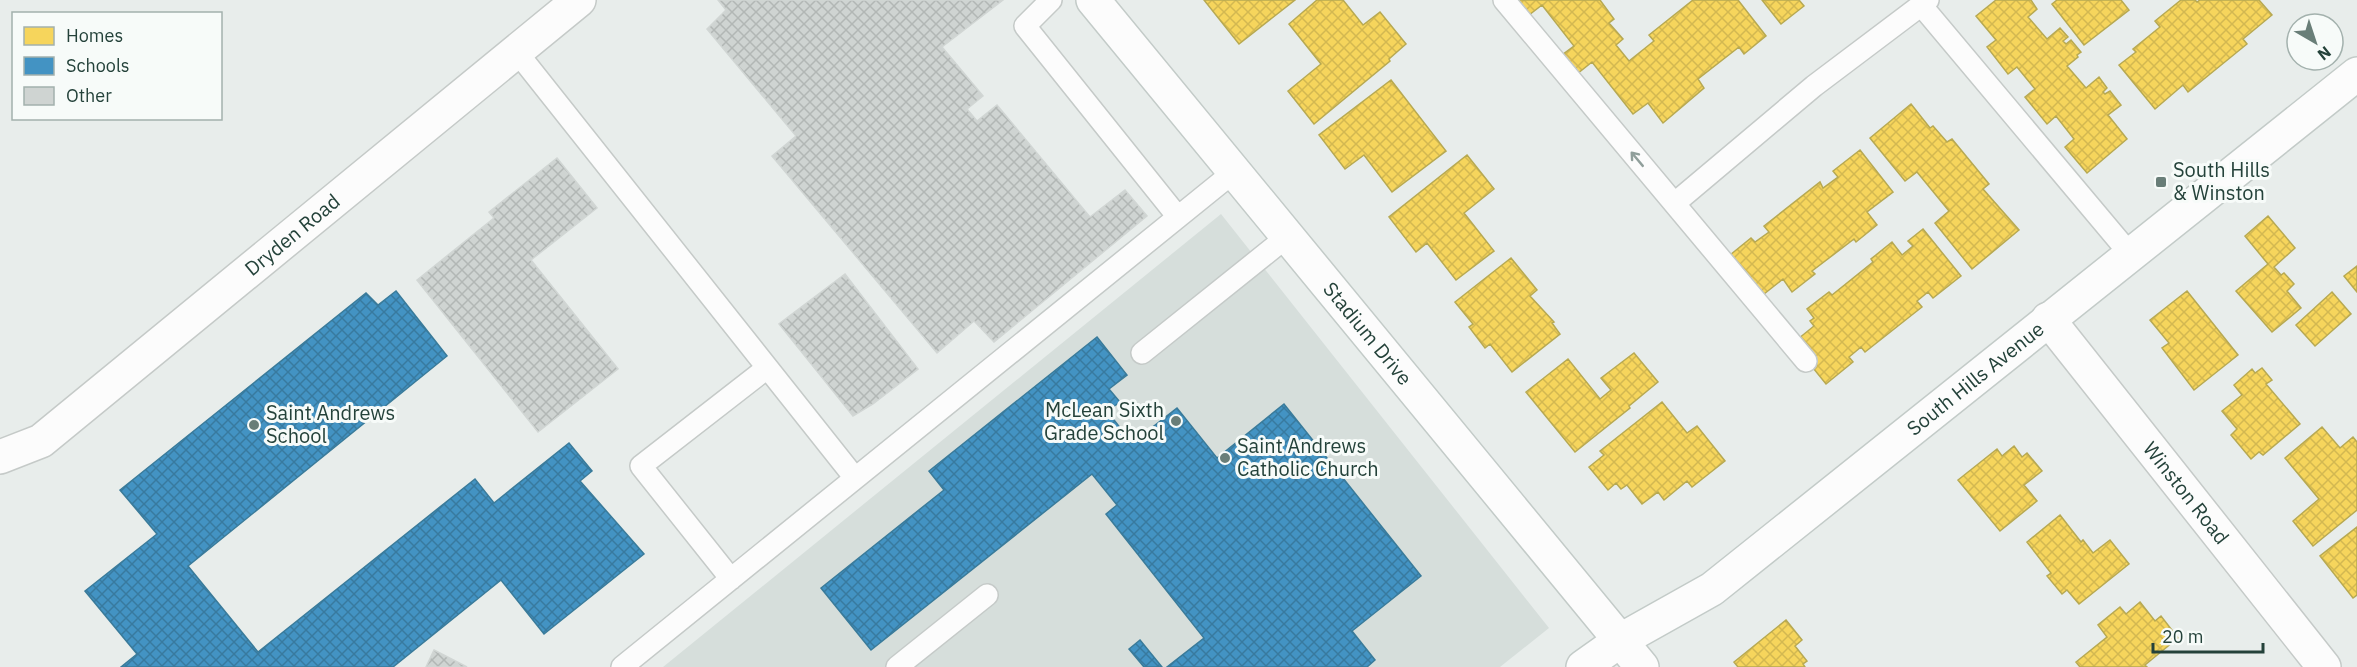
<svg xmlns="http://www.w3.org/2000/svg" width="2357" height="667" font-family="'IBM Plex Sans',sans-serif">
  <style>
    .built { fill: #d6dedb }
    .homes { fill: url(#homes-cross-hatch); stroke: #b7a952; stroke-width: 1.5 }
    .schools { fill: url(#schools-cross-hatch); stroke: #3a7b9a; stroke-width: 1.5 }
    .building { fill: url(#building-cross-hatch); stroke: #d1d6d4; stroke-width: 1.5 }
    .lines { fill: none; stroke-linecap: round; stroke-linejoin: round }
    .lane-casing { stroke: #c5cac8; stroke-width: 24 }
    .street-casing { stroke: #c5cac8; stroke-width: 36 }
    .secondary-casing { stroke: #c3cbc8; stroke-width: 36 }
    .lane { stroke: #fcfcfc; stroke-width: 21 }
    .street { stroke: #fcfcfc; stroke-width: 33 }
    .secondary { stroke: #fcfcfc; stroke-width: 33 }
    .oneway { stroke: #909f9b }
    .poi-dot { fill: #697e78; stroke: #f7fbf9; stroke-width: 2 }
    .labels { text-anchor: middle; stroke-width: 6; stroke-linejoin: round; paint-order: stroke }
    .poi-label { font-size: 20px; fill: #24423a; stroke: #f7fbf9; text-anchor: start }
    .street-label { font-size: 20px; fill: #24423a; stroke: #f7fbf9 }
  </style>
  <defs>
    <pattern id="homes-cross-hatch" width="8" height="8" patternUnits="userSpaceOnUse" patternTransform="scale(1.5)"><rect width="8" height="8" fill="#f6d55c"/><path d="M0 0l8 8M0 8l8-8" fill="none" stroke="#d3b851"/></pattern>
    <pattern id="schools-cross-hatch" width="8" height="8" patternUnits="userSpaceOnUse" patternTransform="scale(1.5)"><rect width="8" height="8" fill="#4393c3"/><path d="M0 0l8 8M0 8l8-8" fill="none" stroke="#387a9f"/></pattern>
    <pattern id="building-cross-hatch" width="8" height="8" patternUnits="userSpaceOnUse" patternTransform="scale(1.5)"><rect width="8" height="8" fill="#cfd4d2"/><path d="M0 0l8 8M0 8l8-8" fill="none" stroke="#b2b7b5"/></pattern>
  </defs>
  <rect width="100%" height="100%" fill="#e8edeb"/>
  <path class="built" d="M1221,214L1549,628L1500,667H663Z"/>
  <path class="homes" d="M1204,0H1295L1239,44Z
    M1317,0H1343L1363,25L1380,12L1406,44L1389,59L1390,61L1314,124L1288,91L1321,64L1289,24Z
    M1517,0H1600L1614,19L1609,23L1623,39L1616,45L1629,61L1654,41L1649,35L1693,0H1738L1766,36L1744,54L1739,47L1698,79L1704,88L1663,123L1648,103L1633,114L1592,62L1577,74L1562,55L1574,46L1542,5L1529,15Z
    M1762,0H1799L1804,6L1781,24Z
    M1996,0H2031L2037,9L2028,17L2047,39L2060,28L2068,37L2063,41L2066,44L2071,40L2081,52L2077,55L2078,57L2067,66L2086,88L2099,77L2107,88L2103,92L2105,94L2110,91L2121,105L2108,115L2127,139L2087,173L2065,147L2074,139L2056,116L2047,124L2025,97L2035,89L2017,67L2008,74L1987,47L1996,40L1976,16Z
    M2057,0H2121L2129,10L2084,45L2052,4Z
    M2181,0H2195L2197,2L2200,0H2259L2272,15L2243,39L2247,44L2188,92L2183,85L2155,109L2119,65L2136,52L2133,49L2160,27L2155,21Z
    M1391,80L1446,151L1392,192L1364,155L1345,169L1319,135Z
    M1911,104L1930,128L1933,126L1947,142L1952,139L1989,184L1983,189L2019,230L1972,269L1935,223L1949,211L1917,172L1905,181L1870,138Z
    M1860,150L1893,192L1867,212L1877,225L1856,242L1854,239L1812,271L1815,274L1792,292L1783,279L1764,294L1730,255L1751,238L1755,242L1769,232L1764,226L1820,182L1823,188L1838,177L1833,171Z
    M1467,155L1494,189L1464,213L1494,251L1456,280L1427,243L1416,252L1389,217Z
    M2268,216L2295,248L2274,267L2281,275L2284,273L2294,284L2287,291L2301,308L2272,332L2236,291L2268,264L2245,236Z
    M1923,229L1961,276L1933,298L1928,292L1917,301L1922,307L1865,352L1861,347L1849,357L1853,362L1826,384L1793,343L1814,326L1810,321L1814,318L1807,309L1829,292L1832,295L1873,262L1871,259L1892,242L1902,255L1913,246L1908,241Z
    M1511,258L1537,290L1530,296L1554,322L1552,323L1560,334L1512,372L1490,344L1485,348L1469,327L1473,324L1455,302Z
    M2357,266V292L2344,276Z
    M2187,291L2238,355L2194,390L2162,348L2169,343L2150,320Z
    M2332,292L2351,314L2315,346L2296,325Z
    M1634,353L1658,382L1629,406L1630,408L1575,452L1526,392L1568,359L1600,399L1611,390L1601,378Z
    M2262,368L2272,380L2266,384L2300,424L2263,455L2259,452L2251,459L2231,435L2237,429L2222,411L2242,395L2234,385L2252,369L2255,373Z
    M1662,402L1687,433L1697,426L1725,461L1692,487L1687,481L1664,500L1658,492L1642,504L1627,485L1621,489L1616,483L1608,490L1589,467L1604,455L1600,451Z
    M2322,427L2340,448L2353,437L2357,442V510L2313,546L2293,521L2319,499L2285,458Z
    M2014,446L2022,457L2027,453L2042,471L2024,485L2037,501L2000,531L1958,480L1997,449L2002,456Z
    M2060,515L2081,542L2083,540L2093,553L2110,540L2129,564L2079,604L2067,590L2062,594L2047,576L2051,573L2027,542Z
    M2357,527V595L2353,598L2320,556Z
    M2140,602L2155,621L2161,616L2178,638L2145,665L2147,667H2080L2076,662L2107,637L2098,625L2120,607L2126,614Z
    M1786,620L1802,640L1795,646L1807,661L1803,664L1805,667H1738L1734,662Z"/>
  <path class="schools" d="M396,291L447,356L188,566L258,652L475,479L494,503L569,443L592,471L580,481L644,554L544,634L501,580L393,667H121L137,654L85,591L157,534L120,490L366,293L378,305Z
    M1097,337L1127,375L1109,389L1120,402L1107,411L1132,443L1177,408L1217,458L1284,404L1421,576L1352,631L1375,660L1367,667H1167L1204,638L1106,514L1117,505L1092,474L871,650L821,588L944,490L929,471Z
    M1140,640L1162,667H1144L1129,649Z"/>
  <path class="building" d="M718,0H1003L942,47L983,96L967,109L977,121L997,105L1090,217L1125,190L1147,216L994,342L974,321L937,353L772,156L796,136L707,29L726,10Z
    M557,158L597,208L531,260L618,369L538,432L417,280L494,218L489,212Z
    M845,274L918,369L873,404L853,416L779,324Z
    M434,650L467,667H426Z"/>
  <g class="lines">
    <g class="lane-casing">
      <path id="lane" d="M1051,0L1025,26L1178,217
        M1504,0L1806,361
        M1921,5L2130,254
        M516,51L855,478
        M1675,203L1814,86L1928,0
        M1142,353L1288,236
        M731,579L641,466L767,368
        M622,667L1235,171
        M897,667L987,595"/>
    </g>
    <g class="street-casing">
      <g id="street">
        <path id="s1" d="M2048,319L2324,667"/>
        <path id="s2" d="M0,457L41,441L579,0"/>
      </g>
    </g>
    <g class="secondary-casing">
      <g id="secondary">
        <path id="s3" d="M1093,0L1642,667"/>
        <path id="s4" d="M1583,667L1621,640L1712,589L2357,74"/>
      </g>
    </g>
    <use href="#lane" class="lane"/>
    <use href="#street" class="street"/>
    <use href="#secondary" class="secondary"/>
  </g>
  <defs><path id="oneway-shaft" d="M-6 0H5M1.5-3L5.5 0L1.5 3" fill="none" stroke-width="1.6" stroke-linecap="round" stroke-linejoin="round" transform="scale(1.5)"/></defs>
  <use class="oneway" href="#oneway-shaft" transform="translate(1637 159) rotate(-130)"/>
  <g class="poi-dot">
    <rect x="2155" y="176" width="12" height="12" rx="3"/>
    <circle cx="1176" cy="421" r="6"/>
    <circle cx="254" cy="425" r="6"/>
    <circle cx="1225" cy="458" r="6"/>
  </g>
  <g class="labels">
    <g class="poi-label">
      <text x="2173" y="177">South Hills<tspan x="2173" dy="23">&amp; Winston</tspan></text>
      <text x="1164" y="417" text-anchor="end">McLean Sixth<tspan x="1164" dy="23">Grade School</tspan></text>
      <text x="266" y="420">Saint Andrews<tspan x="266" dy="23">School</tspan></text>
      <text x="1237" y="453">Saint Andrews<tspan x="1237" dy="23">Catholic Church</tspan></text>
    </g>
    <g class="street-label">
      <text dy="7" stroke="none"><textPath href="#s2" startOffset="369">Dryden Road</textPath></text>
      <text dy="7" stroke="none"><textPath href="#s3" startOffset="432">Stadium Drive</textPath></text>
      <text dy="7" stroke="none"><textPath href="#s4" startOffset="488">South Hills Avenue</textPath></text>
      <text dy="7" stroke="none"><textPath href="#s1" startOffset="222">Winston Road</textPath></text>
    </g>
  </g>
  <rect x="12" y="12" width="210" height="108" fill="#f7fbf9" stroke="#a3b1ad" stroke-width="1.5"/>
  <rect x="24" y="27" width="30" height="18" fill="#f6d55c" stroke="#a3b1ad" stroke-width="1.5"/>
  <text x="66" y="42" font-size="18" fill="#24423a">Homes</text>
  <rect x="24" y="57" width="30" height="18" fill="#4393c3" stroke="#a3b1ad" stroke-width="1.5"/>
  <text x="66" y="72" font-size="18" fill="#24423a">Schools</text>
  <rect x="24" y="87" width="30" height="18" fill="#cfd4d2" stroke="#a3b1ad" stroke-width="1.5"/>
  <text x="66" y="102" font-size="18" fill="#24423a">Other</text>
  <g transform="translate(2315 42) rotate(141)"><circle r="28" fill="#f7fbf9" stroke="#a3b1ad" stroke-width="1.5"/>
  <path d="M0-4.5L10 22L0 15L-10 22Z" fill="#697e78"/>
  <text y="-9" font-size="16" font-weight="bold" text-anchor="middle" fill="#24423a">N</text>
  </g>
  <path d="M2153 643v9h110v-9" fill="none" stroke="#24423a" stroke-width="3"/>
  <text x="2162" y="643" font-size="18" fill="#24423a" stroke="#f7fbf9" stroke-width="4.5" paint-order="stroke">20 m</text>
</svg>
